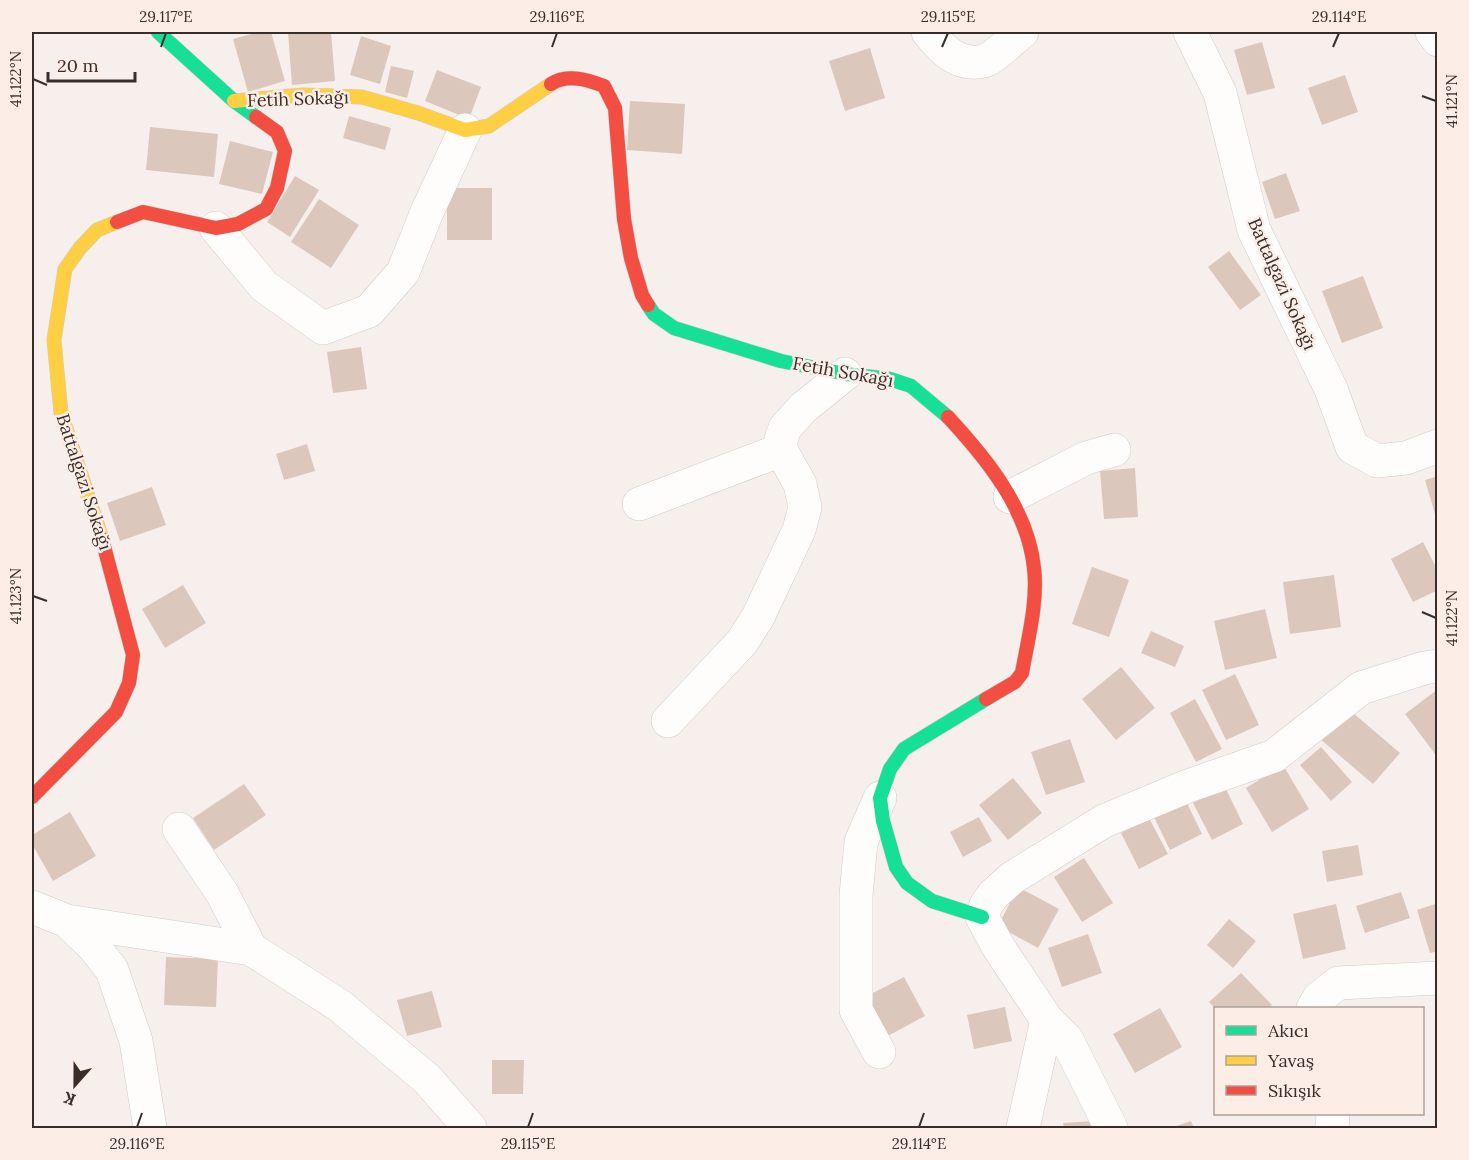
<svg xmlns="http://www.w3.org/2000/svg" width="1469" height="1160" font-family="Lora,serif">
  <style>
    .building { fill: #dcc7bd }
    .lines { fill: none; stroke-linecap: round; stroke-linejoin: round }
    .street-casing { stroke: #d3cbc7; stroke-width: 34 }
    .fast-casing { stroke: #d3cbc7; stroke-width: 15 }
    .slow-casing { stroke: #d3cbc7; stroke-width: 15 }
    .jam-casing { stroke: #d3cbc7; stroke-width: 15 }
    .street { stroke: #fefdfc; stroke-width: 33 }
    .fast { stroke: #16e098; stroke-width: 14 }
    .slow { stroke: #ffcf43; stroke-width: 14 }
    .jam { stroke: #f24e42; stroke-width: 14 }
    .ticks { fill: none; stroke: #372e2a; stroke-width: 2 }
    .labels { text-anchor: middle; stroke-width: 5; stroke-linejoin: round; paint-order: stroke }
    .street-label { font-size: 18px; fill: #372e2a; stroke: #fceee7 }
    .neatline { fill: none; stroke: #372e2a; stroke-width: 2 }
    .ticks-label { font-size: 15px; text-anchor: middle; fill: #372e2a }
  </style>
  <rect width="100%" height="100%" fill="#f7efec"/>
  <path class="building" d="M259,32H271L285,81L248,92L233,39Z
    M288,32H331L335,81L292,85Z
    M361,36L391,46L380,84L350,75Z
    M1262,42L1275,88L1247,95L1234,50Z
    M870,48L885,98L845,111L829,61Z
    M391,66L414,71L407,98L385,92Z
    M437,70L481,87L469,119L425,101Z
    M1345,75L1358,112L1322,125L1308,88Z
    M630,101L685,104L682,154L627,150Z
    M349,116L391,128L385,150L343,138Z
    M150,127L218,134L214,177L146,170Z
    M230,141L273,152L262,194L219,184Z
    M1286,173L1300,211L1275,219L1262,182Z
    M295,176L319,190L290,237L267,222Z
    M447,188H492V240H447Z
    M319,199L359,225L331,268L291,242Z
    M1229,251L1261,295L1240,310L1208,267Z
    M1363,276L1383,328L1342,343L1322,291Z
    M361,347L367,389L333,393L327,352Z
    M307,444L315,471L284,480L276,454Z
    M1135,468L1138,517L1104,519L1100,471Z
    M1438,476V520L1437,521L1425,480Z
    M152,487L166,525L120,541L107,503Z
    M1423,542L1438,571V590L1413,602L1391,559Z
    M1092,567L1129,580L1109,637L1072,624Z
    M1334,575L1341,627L1290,634L1283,582Z
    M183,585L206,623L165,648L142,609Z
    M1265,609L1277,658L1225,670L1214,621Z
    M1151,631L1184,646L1175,667L1141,653Z
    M1121,667L1155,708L1116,740L1082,699Z
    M1235,674L1259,725L1226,740L1202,690Z
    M1438,689V752L1435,754L1405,714Z
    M1195,699L1222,749L1196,762L1170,713Z
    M1346,707L1400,753L1373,784L1319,738Z
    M1070,739L1085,782L1046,795L1031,752Z
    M1321,747L1352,782L1331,801L1300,765Z
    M1283,765L1309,809L1272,832L1246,788Z
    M1013,778L1042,813L1008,840L979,805Z
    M244,784L266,815L214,850L193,818Z
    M1225,787L1243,824L1212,840L1193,803Z
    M1185,799L1202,834L1170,850L1153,815Z
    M70,812L96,856L53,881L32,844V835Z
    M979,817L992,841L963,857L950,832Z
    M1149,818L1168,854L1139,869L1121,833Z
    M1358,845L1363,875L1327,882L1322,851Z
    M1084,858L1113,903L1082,922L1054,877Z
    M1018,887L1059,909L1038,948L998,926Z
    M1401,892L1410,918L1365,933L1356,906Z
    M1438,903V951L1430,953L1417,910Z
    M1336,904L1346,949L1303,959L1293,914Z
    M1229,919L1256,941L1233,968L1207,945Z
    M1088,934L1102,973L1062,987L1048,948Z
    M166,957L218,959L216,1007L164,1005Z
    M1241,973L1272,1005L1268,1008H1215L1209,1002Z
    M904,977L925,1016L884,1038L863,998Z
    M432,991L442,1027L407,1036L397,1000Z
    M1005,1007L1012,1041L974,1049L967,1015Z
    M1160,1008L1182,1047L1135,1073L1113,1034Z
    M492,1060H524L523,1094H492Z
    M1095,1121L1096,1128H1064L1063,1123Z
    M1191,1121L1194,1128H1171Z"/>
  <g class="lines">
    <g class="street-casing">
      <path id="street" d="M928,32C942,50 959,67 984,61C994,58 1014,38 1022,32
        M1190,32L1220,93L1254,230L1331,389L1352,447L1377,461L1406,458L1438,446
        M1432,32L1438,40
        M216,228L264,286L323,328L369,311L403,272L427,212L465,130
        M1010,497L1086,458L1114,450
        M639,504L781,450
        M668,721L742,642L758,617L799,530L805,507L800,484L781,450V439L785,428L803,408L845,374
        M179,829L222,893L251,949
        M32,907L67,921L94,947L112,970L136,1041L150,1128
        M67,921L251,949L340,1006L427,1079L470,1128
        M1313,1008L1319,998L1338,983L1438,978
        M879,1052L856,1010V895L861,842L880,798
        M1023,1128L1047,1020
        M1111,1128L1067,1040L1047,1020L999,948L982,917L986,905L993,895L1012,878L1104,821L1188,786L1274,756L1361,688L1424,668L1438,666
        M1332,1128L1333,1114"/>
    </g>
    <g class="fast-casing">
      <path id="fast" d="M158,32L234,101L256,117
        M648,305L654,314L674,328L781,361L845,374L890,379L911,386L948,417
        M982,917L932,901L907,883L896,867L883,821L880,798L890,769L904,749L986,699"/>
    </g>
    <g class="slow-casing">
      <path id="slow" d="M234,101L303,95L362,97L418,113L465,130L489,126L551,84
        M102,539L61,413L54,340L65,269L80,248L97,230L117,222"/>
    </g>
    <g class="jam-casing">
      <path id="jam" d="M551,84C567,73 588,80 604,86L615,108L624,219L631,258L642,295L648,305
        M117,222L143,212L216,228L238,224L266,209L277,188L285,151L277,132L256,117
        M948,417C986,458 1028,509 1034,568C1038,602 1028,639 1022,673L1015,682L986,699
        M32,797L116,712L129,683L133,655L102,539"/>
    </g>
    <use href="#street" class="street"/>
    <use href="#fast" class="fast"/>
    <use href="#slow" class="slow"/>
    <use href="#jam" class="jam"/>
  </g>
  <path class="ticks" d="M161,47L166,33M552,47L557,33M942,47L948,33M1333,47L1339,33M33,79L47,85M1422,96L1436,101M33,596L47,601M1422,612L1436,618M137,1127L142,1113M528,1127L533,1113M919,1127L924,1113"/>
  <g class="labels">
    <g class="street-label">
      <text transform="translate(298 99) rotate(-2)" y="6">Fetih Sokağı</text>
      <text transform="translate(1282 284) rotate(66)" y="6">Battalgazi Sokağı</text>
      <text transform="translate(843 372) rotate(10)" y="6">Fetih Sokağı</text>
      <text transform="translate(84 482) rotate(72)" y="6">Battalgazi Sokağı</text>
    </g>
  </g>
  <rect width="1469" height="1160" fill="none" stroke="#fceee7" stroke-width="66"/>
  <rect x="1214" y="1007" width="210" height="108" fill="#fceee7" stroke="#ada19b" stroke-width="1.5"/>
  <rect x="1226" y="1026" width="30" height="9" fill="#16e098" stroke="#ada19b" stroke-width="1.5"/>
  <text x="1268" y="1037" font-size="18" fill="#372e2a">Akıcı</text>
  <rect x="1226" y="1056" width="30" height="9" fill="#ffcf43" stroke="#ada19b" stroke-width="1.5"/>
  <text x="1268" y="1067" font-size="18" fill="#372e2a">Yavaş</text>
  <rect x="1226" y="1086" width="30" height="9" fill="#f24e42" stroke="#ada19b" stroke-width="1.5"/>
  <text x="1268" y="1097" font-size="18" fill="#372e2a">Sıkışık</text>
  <g transform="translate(75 1085) rotate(201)" stroke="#fceee7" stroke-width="4.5" paint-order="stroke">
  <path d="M0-4.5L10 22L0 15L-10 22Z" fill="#372e2a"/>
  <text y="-9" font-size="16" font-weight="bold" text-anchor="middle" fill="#372e2a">K</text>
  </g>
  <path d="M48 72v9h87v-9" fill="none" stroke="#372e2a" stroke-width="3"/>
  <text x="57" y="72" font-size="18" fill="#372e2a" stroke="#fceee7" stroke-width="4.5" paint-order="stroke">20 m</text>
  <rect x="33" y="33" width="1403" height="1094" class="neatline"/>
  <g class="ticks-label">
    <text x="166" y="22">29.117°E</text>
    <text x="557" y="22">29.116°E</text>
    <text x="948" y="22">29.115°E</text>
    <text x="1339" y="22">29.114°E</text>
    <text transform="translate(16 79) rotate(-90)" y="5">41.122°N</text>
    <text transform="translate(1452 101) rotate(-90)" y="5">41.121°N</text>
    <text transform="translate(16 596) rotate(-90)" y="5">41.123°N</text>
    <text transform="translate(1452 618) rotate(-90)" y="5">41.122°N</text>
    <text x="137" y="1149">29.116°E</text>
    <text x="528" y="1149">29.115°E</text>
    <text x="919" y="1149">29.114°E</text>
  </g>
</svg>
